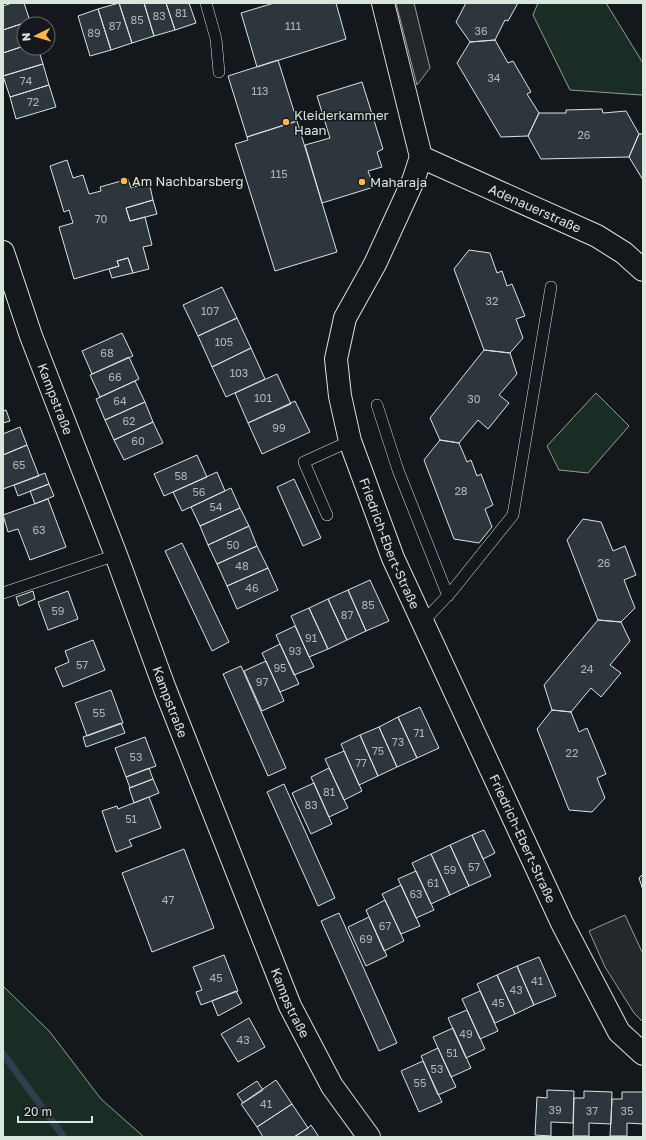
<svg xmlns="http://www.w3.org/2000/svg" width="646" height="1140" font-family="'Golos Text',sans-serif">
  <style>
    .green { fill: #1a2d24; stroke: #939e99 }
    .parking { fill: #24282b; stroke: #939e99 }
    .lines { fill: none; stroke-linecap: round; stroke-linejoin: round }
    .stream { stroke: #2f3f4d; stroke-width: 7 }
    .building { fill: #2c363c; stroke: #d8e6dc }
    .lane-casing { stroke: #d8e6dc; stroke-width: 12 }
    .street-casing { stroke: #d8e6dc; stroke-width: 24 }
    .lane { stroke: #14181c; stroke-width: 11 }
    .street { stroke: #14181c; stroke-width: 22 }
    .poi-dot { fill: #ffb74d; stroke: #14181c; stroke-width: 1.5 }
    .labels { text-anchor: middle; stroke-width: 3; stroke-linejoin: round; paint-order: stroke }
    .number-label { font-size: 11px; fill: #adbab4 }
    .poi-label { font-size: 13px; fill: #d8e6dc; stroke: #14181c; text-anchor: start }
    .street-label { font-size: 13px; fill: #d8e6dc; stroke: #14181c }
  </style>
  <rect width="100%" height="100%" fill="#14181c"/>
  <path class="green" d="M538,3H606L643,63V94L641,95L570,90L533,15Z
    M596,393L629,426L588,473L559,470L547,446Z
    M3,986L50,1032L101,1099L144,1137H3Z"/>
  <path class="parking" d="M396,3H414L430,68L417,85Z
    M625,915L643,954V1022L634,1013L605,967L589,931Z"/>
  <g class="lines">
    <path class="stream" d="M3,1054L64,1137"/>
  </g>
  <path class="building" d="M12,3H24L30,21L3,30V6Z
    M119,3H144L154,36L132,43Z
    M119,3L132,43L111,50L98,9Z
    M144,3H166L175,30L154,36Z
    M166,3H189L196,23L175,30Z
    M274,3H336L346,39L257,67L241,13Z
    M466,3H518L508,21L505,20L495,40L470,42L456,22Z
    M98,9L111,50L90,56L78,16Z
    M30,21V24H24V46L3,53V30Z
    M495,40L508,63L513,61L531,92L527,94L539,113L528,136L501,137L457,63L470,42Z
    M24,46V48H38L43,64L3,76V53Z
    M278,60L297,121L247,137L228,76Z
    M43,64L49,85L10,97L3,76Z
    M362,82L383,149L377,152L382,167L368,171L374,187L322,203L305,145L330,138L317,96Z
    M49,85L56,107L16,119L10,97Z
    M602,109L603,113L626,111L639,134L629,157L541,159L528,136L539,113H566V110Z
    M297,121L337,252L275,271L235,144L248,140L247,137Z
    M639,134H643V180L629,157Z
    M67,160L73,178L83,175L89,194L101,191L100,187L128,179L131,188L149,182L153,200L126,208L130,221L145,217L152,245L143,247L149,269L133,273L128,258L117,261L119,266L74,279L59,227L73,223L69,210L64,212L50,166Z
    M153,200L157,214L130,221L126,208Z
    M469,250L490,253L497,273L502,271L507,286L512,284L525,316L516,319L523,338L510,353L484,350L454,269Z
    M128,258L133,273L112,278L109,269L119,266L117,261Z
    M222,287L237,318L198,336L183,305Z
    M237,318L251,348L212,367L198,336Z
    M122,333L133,356L92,374L82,351Z
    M251,348L265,379L226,397L212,367Z
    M484,350L510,353L517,374L499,395L509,403L488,429L478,420L459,443L440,440L430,418Z
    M129,357L139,379L100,397L90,375Z
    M277,374L291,404L248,423L235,393Z
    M135,381L145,402L105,420L96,399Z
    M295,401L310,432L262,454L248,423Z
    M145,402L153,422L114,440L105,420Z
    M6,410L10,421L3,423V411Z
    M153,422L163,443L124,460L114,440Z
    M20,427L27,445L3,455V434Z
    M440,440L459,443L467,462L471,460L477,476L481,474L493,505L485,509L492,527L479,543L454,539L424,460Z
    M27,445L39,476L3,489V455Z
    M197,455L207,477L164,496L154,474Z
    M217,472L225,491L182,511L173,492Z
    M45,473L49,484L18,496L14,485Z
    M294,479L321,538L303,546L277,487Z
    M49,484L54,496L35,504L30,491Z
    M231,488L240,508L200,526L191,507Z
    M48,499L66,547L30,560L18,529L8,532L3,515Z
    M240,508L249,526L208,545L200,526Z
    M583,519L601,522L613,551L625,546L636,575L624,580L635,608L621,622L598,620L567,540Z
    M249,526L257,546L217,564L208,545Z
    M182,543L229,642L212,651L165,551Z
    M257,546L268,568L227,586L217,564Z
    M268,568L278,590L237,609L227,586Z
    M370,580L389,621L366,631L348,590Z
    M348,590L366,631L347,640L328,599Z
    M33,591L35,599L19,606L16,597Z
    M68,591L78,619L48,630L38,602Z
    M328,599L347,640L328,649L309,608Z
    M309,608L328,649L309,657L291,616Z
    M598,620L621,622L630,641L610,665L621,673L601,697L591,688L571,712L552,710L544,685Z
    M295,626L314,667L294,675L276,635Z
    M93,640L105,670L63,687L55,668L69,662L65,651Z
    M280,644L299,684L280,692L262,653Z
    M266,661L284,701L262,711L244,671Z
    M241,666L286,768L268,776L223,674Z
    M111,690L123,723L87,736L75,703Z
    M420,707L439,748L417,758L398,717Z
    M552,710L571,712L579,732L587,728L606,774L597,778L605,798L592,812L569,810L537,729Z
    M398,717L417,758L397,767L379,727Z
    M121,723L125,733L86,747L83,737Z
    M379,727L397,767L378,776L360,735Z
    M360,735L378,776L359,785L341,744Z
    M145,737L156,766L126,777L115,748Z
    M344,751L362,791L344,800L325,759Z
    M149,768L153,779L130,788L126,777Z
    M329,768L348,808L329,817L311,777Z
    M153,779L159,793L134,803L129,788Z
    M314,783L332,824L311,834L292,793Z
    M284,784L335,898L318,906L267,792Z
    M149,797L161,828L129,840L132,846L116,852L102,811L117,806L118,809Z
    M484,830L495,853L483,859L472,835Z
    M472,835L491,876L469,886L450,845Z
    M450,845L469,886L450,895L431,854Z
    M184,849L214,928L152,952L122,873Z
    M431,854L450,895L431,904L412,863Z
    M416,871L434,910L416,918L398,879Z
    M643,874V890L639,878Z
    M401,885L420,926L401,934L382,894Z
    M385,900L404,941L384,951L366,910Z
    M339,913L397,1043L379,1051L321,921Z
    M369,917L387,956L366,966L348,927Z
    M224,955L238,991L201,1005L196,992L202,990L193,967Z
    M539,957L556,996L534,1005L517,966Z
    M517,966L534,1005L515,1014L497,975Z
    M497,975L515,1014L495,1023L477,984Z
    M236,991L242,1003L218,1016L212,1001Z
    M480,991L498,1031L480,1039L462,999Z
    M467,1010L485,1049L466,1058L448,1018Z
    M249,1018L265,1047L238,1062L221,1034Z
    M453,1028L471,1068L451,1077L433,1037Z
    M438,1048L456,1087L438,1095L421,1056Z
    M423,1061L442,1102L419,1112L401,1071Z
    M276,1080L292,1104L257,1127L241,1104Z
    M257,1081L263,1090L243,1103L237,1094Z
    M547,1090L574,1091L573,1123L551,1122V1136L535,1135L537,1097L547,1098Z
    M584,1091L612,1092L611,1124L589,1123V1136H573L574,1098H584Z
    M622,1092H643V1124L627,1123V1136H610L612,1099H622Z
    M292,1104L308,1128L294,1137H263L257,1127Z
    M311,1125L319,1137H294L308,1128Z"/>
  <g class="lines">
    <g class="lane-casing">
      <path id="lane" d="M206,3L216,39L219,72
        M377,405L398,470L448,596
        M327,515L304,462L350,441
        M3,593L116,555
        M423,622L452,591L513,515L551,287"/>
    </g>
    <g class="street-casing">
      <g id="street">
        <path id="s1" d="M383,3L421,157L413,181L375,264L345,318L336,359L340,396L350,441L393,558L562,923L619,1032L643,1054"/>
        <path id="s2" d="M421,157L597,236L624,253L643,270"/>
        <path id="s3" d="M3,252L31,336L116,555L165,689L290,1006L332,1086L369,1137"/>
      </g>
    </g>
    <use href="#lane" class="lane"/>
    <use href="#street" class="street"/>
  </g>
  <g class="poi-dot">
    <circle cx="286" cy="122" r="4"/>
    <circle cx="124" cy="181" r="4"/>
    <circle cx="362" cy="182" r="4"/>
  </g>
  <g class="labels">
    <g class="number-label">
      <text x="181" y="17">81</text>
      <text x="159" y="20">83</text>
      <text x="137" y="24">85</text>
      <text x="115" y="30">87</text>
      <text x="293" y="30">111</text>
      <text x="481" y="35">36</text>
      <text x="94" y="37">89</text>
      <text x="494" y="82">34</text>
      <text x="26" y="85">74</text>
      <text x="260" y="95">113</text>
      <text x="33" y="106">72</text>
      <text x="584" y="139">26</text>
      <text x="279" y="178">115</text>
      <text x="101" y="223">70</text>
      <text x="492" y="305">32</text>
      <text x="210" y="315">107</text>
      <text x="224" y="346">105</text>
      <text x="107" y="357">68</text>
      <text x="239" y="377">103</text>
      <text x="115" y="381">66</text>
      <text x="263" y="402">101</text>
      <text x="474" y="403">30</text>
      <text x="120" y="405">64</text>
      <text x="129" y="425">62</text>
      <text x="279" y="432">99</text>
      <text x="138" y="445">60</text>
      <text x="19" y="469">65</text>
      <text x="181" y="480">58</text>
      <text x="461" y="495">28</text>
      <text x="199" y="496">56</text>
      <text x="216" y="511">54</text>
      <text x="39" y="534">63</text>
      <text x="233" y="549">50</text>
      <text x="604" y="567">26</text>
      <text x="242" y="570">48</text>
      <text x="252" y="592">46</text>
      <text x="368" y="609">85</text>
      <text x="58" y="615">59</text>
      <text x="347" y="619">87</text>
      <text x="311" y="642">91</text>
      <text x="295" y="655">93</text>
      <text x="82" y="669">57</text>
      <text x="280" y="672">95</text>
      <text x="587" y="673">24</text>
      <text x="262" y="686">97</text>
      <text x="99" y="717">55</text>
      <text x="419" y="737">71</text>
      <text x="398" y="746">73</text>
      <text x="378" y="755">75</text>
      <text x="572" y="757">22</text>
      <text x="136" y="761">53</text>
      <text x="361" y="767">77</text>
      <text x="329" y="796">81</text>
      <text x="311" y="809">83</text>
      <text x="131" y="823">51</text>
      <text x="474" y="871">57</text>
      <text x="450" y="874">59</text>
      <text x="433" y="887">61</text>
      <text x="416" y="898">63</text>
      <text x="168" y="904">47</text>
      <text x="385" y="930">67</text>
      <text x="366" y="943">69</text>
      <text x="216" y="982">45</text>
      <text x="537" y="985">41</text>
      <text x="516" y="994">43</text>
      <text x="498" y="1007">45</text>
      <text x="466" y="1038">49</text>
      <text x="243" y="1044">43</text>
      <text x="452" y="1057">51</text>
      <text x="437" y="1073">53</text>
      <text x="420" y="1087">55</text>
      <text x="266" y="1108">41</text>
      <text x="555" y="1114">39</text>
      <text x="592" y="1115">37</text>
      <text x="627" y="1115">35</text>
    </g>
    <g class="poi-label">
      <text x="294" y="120">Kleiderkammer<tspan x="294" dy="15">Haan</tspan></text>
      <text x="132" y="186">Am Nachbarsberg</text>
      <text x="370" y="187">Maharaja</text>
    </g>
    <g class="street-label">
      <text dy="5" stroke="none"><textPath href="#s2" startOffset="125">Adenauerstraße</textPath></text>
      <text dy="5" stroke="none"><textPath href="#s3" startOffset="156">Kampstraße</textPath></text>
      <text dy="5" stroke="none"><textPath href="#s1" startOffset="572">Friedrich-Ebert-Straße</textPath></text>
      <text dy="5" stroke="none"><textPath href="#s3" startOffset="480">Kampstraße</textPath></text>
      <text dy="5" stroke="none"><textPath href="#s1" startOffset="896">Friedrich-Ebert-Straße</textPath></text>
      <text dy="5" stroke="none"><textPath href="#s3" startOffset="804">Kampstraße</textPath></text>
    </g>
  </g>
  <rect width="646" height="1140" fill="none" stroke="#d8e6dc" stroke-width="8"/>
  <g transform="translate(36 36) rotate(265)"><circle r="19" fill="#14181c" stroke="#626a69"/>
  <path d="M0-3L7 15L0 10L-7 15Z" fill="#ffb74d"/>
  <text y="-6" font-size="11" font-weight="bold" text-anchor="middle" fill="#d8e6dc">N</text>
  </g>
  <path d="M18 1116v6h74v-6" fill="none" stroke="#d8e6dc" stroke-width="2"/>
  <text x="24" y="1116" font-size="12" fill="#d8e6dc" stroke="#14181c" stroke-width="3" paint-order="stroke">20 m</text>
</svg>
